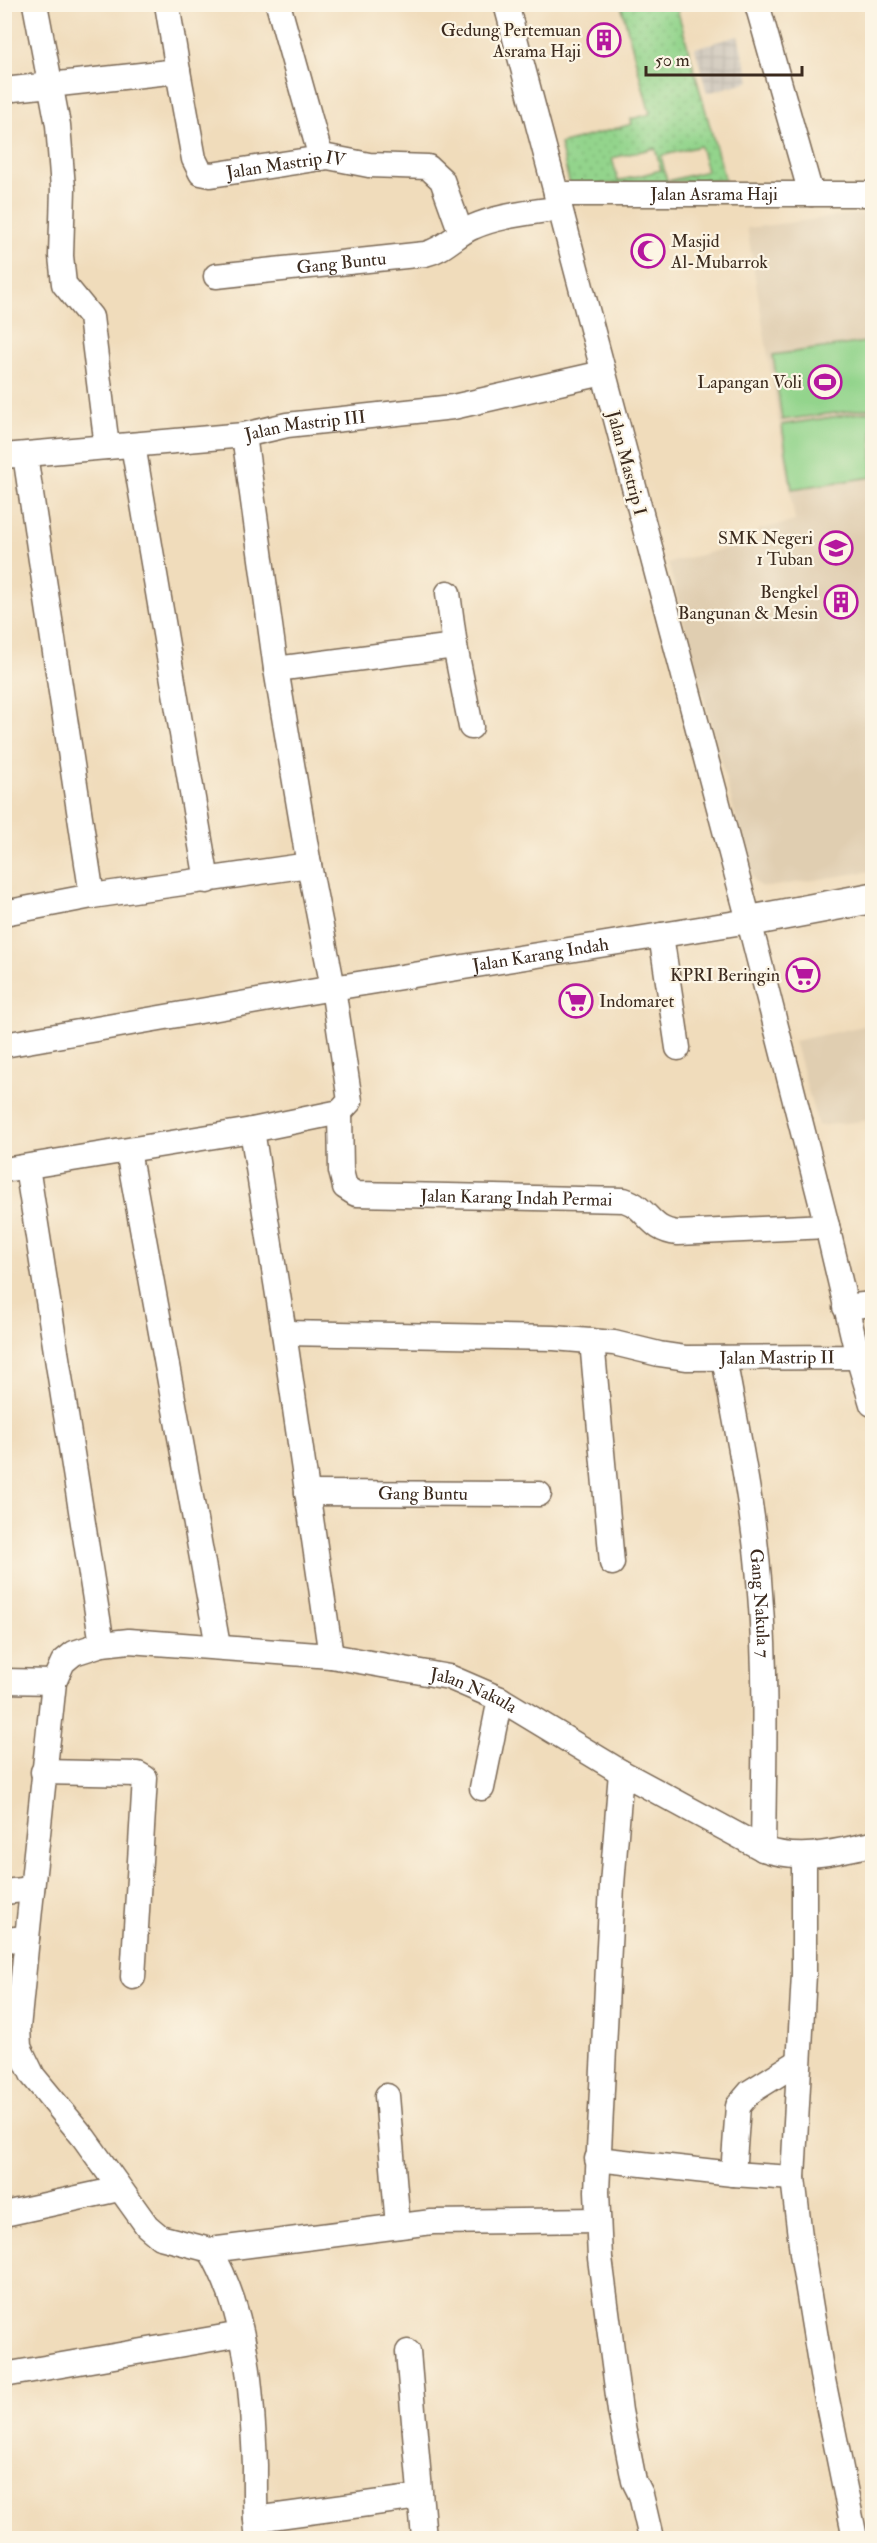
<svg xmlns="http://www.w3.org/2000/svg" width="877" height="2543" font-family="'IM FELL Double Pica',serif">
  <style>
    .built { fill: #e0ceb1 }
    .industrial { fill: url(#industrial-grid) }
    .grass { fill: url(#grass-dots); stroke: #677f55; stroke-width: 1.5; fill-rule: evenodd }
    .green { fill: #93d48c; stroke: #677f55; stroke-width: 1.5 }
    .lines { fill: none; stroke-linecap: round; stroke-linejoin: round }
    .minor-casing { stroke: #7a6855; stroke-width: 27 }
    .tertiary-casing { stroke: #7a6855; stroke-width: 33 }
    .minor { stroke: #fff; stroke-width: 24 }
    .tertiary { stroke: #fff; stroke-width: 30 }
    .labels { text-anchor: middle; stroke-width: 4.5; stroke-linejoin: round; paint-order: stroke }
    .poi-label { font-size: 18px; fill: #3b2a1e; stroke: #fcf5e5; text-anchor: end }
    .street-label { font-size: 18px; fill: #3b2a1e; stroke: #fcf5e5 }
  </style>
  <defs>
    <pattern id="industrial-grid" width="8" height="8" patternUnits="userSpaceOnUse" patternTransform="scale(1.5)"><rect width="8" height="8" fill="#cac3b8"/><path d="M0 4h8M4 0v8" fill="none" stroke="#aea89e"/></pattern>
    <pattern id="grass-dots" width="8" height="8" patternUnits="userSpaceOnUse" patternTransform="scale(1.5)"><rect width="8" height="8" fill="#93d48c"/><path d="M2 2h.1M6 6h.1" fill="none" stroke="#80b678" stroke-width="1.8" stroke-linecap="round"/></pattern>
  </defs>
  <rect width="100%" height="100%" fill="#fcf5e5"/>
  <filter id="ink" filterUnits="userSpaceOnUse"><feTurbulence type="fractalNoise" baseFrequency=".0167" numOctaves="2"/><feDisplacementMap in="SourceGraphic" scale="12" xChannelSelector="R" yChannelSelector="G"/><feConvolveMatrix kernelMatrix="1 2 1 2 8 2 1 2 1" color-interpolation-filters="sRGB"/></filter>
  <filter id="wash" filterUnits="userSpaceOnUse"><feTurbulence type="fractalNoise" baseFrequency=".008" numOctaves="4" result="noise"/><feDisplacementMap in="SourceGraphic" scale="24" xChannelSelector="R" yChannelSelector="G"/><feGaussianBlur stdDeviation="1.35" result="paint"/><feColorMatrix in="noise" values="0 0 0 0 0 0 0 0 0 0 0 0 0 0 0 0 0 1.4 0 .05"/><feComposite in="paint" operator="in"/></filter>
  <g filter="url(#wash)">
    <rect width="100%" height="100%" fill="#f0dcbb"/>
    <path class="built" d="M872,212V871L769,887L760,886L755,882L750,871L668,563L759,540L757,530L795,521L747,228Z
      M872,1024V1120L818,1126L794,1041Z"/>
    <path class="industrial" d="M738,36L750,81L707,93L695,48Z"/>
    <path class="grass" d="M621,5H676L725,180L570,185L560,144L632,124L631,119L650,114ZM700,146L707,171L667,181L661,156ZM655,148L661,170L618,181L612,158Z"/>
    <path class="green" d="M872,341V408L782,420L773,355Z
      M872,411V477L792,489L782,425Z"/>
  </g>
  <g filter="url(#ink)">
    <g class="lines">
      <g class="minor-casing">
        <g id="minor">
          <path d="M35,4L58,125L63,188L61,256L64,284L91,317L107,447"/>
          <path d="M167,4L178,71"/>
          <path d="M278,4L321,158"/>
          <path d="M757,4L811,194"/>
          <path id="s1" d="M4,90L178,71L194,159L201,173L211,175L328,157L369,165L428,167L442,180L461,233"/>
          <path id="s2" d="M556,194H872"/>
          <path id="s3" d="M216,276L425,254C444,250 456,234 473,227C500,215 531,213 560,208"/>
          <path d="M133,445L207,881"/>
          <path d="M25,455L92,896"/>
          <path id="s4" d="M4,456L244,435L287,425L453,407L603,373"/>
          <path d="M448,593L455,646L471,727"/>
          <path d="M276,669L455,646"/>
          <path d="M4,913L92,896L309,865"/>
          <path d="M661,935L678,1048"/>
          <path id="s5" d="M4,1045L333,988L749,921"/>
          <path id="s6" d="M340,1112L341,1171L345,1187L356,1194L624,1200C649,1208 648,1230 678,1233L827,1226"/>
          <path d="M252,1130L284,1333L331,1656"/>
          <path d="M128,1151L218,1646"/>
          <path d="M27,1167L102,1644"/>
          <path d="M4,1170L252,1130L340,1112L350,1101L333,988L309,865L276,669L244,435"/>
          <path d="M845,1307L872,1304"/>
          <path id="s7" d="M284,1333L554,1338L614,1343L659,1354L686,1358L858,1357L827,1226L749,921L506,4"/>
          <path d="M592,1341L612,1563"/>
          <path d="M858,1357L872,1404"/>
          <path id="s8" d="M724,1358C738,1436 755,1514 760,1593C767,1678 764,1764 763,1849"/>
          <path id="s9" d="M307,1493L539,1494"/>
          <path d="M4,1681L54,1682"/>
          <path d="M43,1772L138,1774L145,1778L133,1977"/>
          <path d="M621,1772L612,1885L597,2191L600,2258L620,2411L634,2481L641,2495L651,2538"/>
          <path d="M482,1788L500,1699"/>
          <path d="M804,1857V1974L793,2178L802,2253L822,2375L855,2538"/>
          <path d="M4,1892L32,1889"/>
          <path d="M4,1940L27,1938"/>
          <path d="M387,2096L398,2226"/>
          <path d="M597,2159L733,2174L738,2106L750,2092L798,2062"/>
          <path d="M733,2174L793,2178"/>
          <path d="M4,2214L119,2189"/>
          <path d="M210,2250L432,2222L598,2220"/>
          <path d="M408,2352L424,2538"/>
          <path d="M4,2375L241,2334"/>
          <path d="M256,2519L419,2497"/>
          <path id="s10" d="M258,2538C254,2514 255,2489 255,2465C252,2391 248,2315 210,2250L160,2237L147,2226L84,2138L33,2076L19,2047L18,2028L27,1938L54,1682L63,1662L74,1653L102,1644L129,1641L331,1656L449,1677L500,1699L621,1772L763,1849C800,1862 835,1852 872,1844"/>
        </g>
      </g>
      <g class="tertiary-casing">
        <path id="tertiary" d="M749,921L872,898"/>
      </g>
      <use href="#minor" class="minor"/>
      <use href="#tertiary" class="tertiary"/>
    </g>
  </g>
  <defs>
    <g id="building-ring" transform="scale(1.725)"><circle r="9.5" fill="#fcf5e5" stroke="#b5179e" stroke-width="1.5"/><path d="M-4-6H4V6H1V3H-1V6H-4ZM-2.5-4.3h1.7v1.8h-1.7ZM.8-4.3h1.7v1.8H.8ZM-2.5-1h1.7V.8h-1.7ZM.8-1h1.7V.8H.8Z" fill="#b5179e"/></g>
    <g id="mosque-ring" transform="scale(1.725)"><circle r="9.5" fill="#fcf5e5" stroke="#b5179e" stroke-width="1.5"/><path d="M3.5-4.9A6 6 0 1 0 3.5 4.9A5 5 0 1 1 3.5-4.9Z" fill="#b5179e"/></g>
    <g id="stadium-ring" transform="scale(1.725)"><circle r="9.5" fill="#fcf5e5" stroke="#b5179e" stroke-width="1.5"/><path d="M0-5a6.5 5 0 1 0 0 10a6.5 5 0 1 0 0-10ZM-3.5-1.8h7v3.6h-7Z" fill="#b5179e"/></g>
    <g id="school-ring" transform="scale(1.725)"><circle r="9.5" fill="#fcf5e5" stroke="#b5179e" stroke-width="1.5"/><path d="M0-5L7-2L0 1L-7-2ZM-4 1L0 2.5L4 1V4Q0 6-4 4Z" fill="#b5179e"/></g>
    <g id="supermarket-ring" transform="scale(1.725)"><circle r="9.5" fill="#fcf5e5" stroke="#b5179e" stroke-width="1.5"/><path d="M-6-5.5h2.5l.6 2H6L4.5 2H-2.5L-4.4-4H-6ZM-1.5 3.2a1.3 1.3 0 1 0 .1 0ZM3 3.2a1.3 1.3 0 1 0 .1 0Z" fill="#b5179e"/></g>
  </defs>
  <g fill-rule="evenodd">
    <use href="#building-ring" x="604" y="40"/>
    <use href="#mosque-ring" x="648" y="251"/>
    <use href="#stadium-ring" x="825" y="382"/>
    <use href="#school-ring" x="836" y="548"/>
    <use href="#building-ring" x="841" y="602"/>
    <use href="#supermarket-ring" x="803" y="975"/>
    <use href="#supermarket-ring" x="576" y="1001"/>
  </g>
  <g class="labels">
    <g class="poi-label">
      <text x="581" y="36">Gedung Pertemuan<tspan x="581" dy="21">Asrama Haji</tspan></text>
      <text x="671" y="247" text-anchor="start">Masjid<tspan x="671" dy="21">Al-Mubarrok</tspan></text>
      <text x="802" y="388">Lapangan Voli</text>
      <text x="813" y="544">SMK Negeri<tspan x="813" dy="21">1 Tuban</tspan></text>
      <text x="818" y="598">Bengkel<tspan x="818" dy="21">Bangunan &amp; Mesin</tspan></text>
      <text x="780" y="981">KPRI Beringin</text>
      <text x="599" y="1007" text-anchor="start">Indomaret</text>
    </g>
    <g class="street-label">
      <text dy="6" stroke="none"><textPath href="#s1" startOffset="366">Jalan Mastrip IV</textPath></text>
      <text dy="6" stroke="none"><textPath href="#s2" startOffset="158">Jalan Asrama Haji</textPath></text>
      <text dy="6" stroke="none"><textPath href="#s3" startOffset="126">Gang Buntu</textPath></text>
      <text dy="6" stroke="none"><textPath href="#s4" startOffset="303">Jalan Mastrip III</textPath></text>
      <text transform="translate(627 463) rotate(75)" y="6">Jalan Mastrip I</text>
      <text dy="6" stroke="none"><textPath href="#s5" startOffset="544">Jalan Karang Indah</textPath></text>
      <text dy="6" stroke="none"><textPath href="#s6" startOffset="249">Jalan Karang Indah Permai</textPath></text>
      <text dy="6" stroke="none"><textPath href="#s7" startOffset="495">Jalan Mastrip II</textPath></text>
      <text dy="6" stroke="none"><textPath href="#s9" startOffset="116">Gang Buntu</textPath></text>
      <text dy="6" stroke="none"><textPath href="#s8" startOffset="248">Gang Nakula 7</textPath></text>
      <text dy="6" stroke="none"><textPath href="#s10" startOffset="1394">Jalan Nakula</textPath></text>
    </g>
  </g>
  <rect width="877" height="2543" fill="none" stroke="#fcf5e5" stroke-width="24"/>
  <path d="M646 66v9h156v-9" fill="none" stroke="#3b2a1e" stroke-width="3"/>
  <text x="655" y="66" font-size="18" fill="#3b2a1e" stroke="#fcf5e5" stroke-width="4.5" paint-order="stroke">50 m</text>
</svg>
